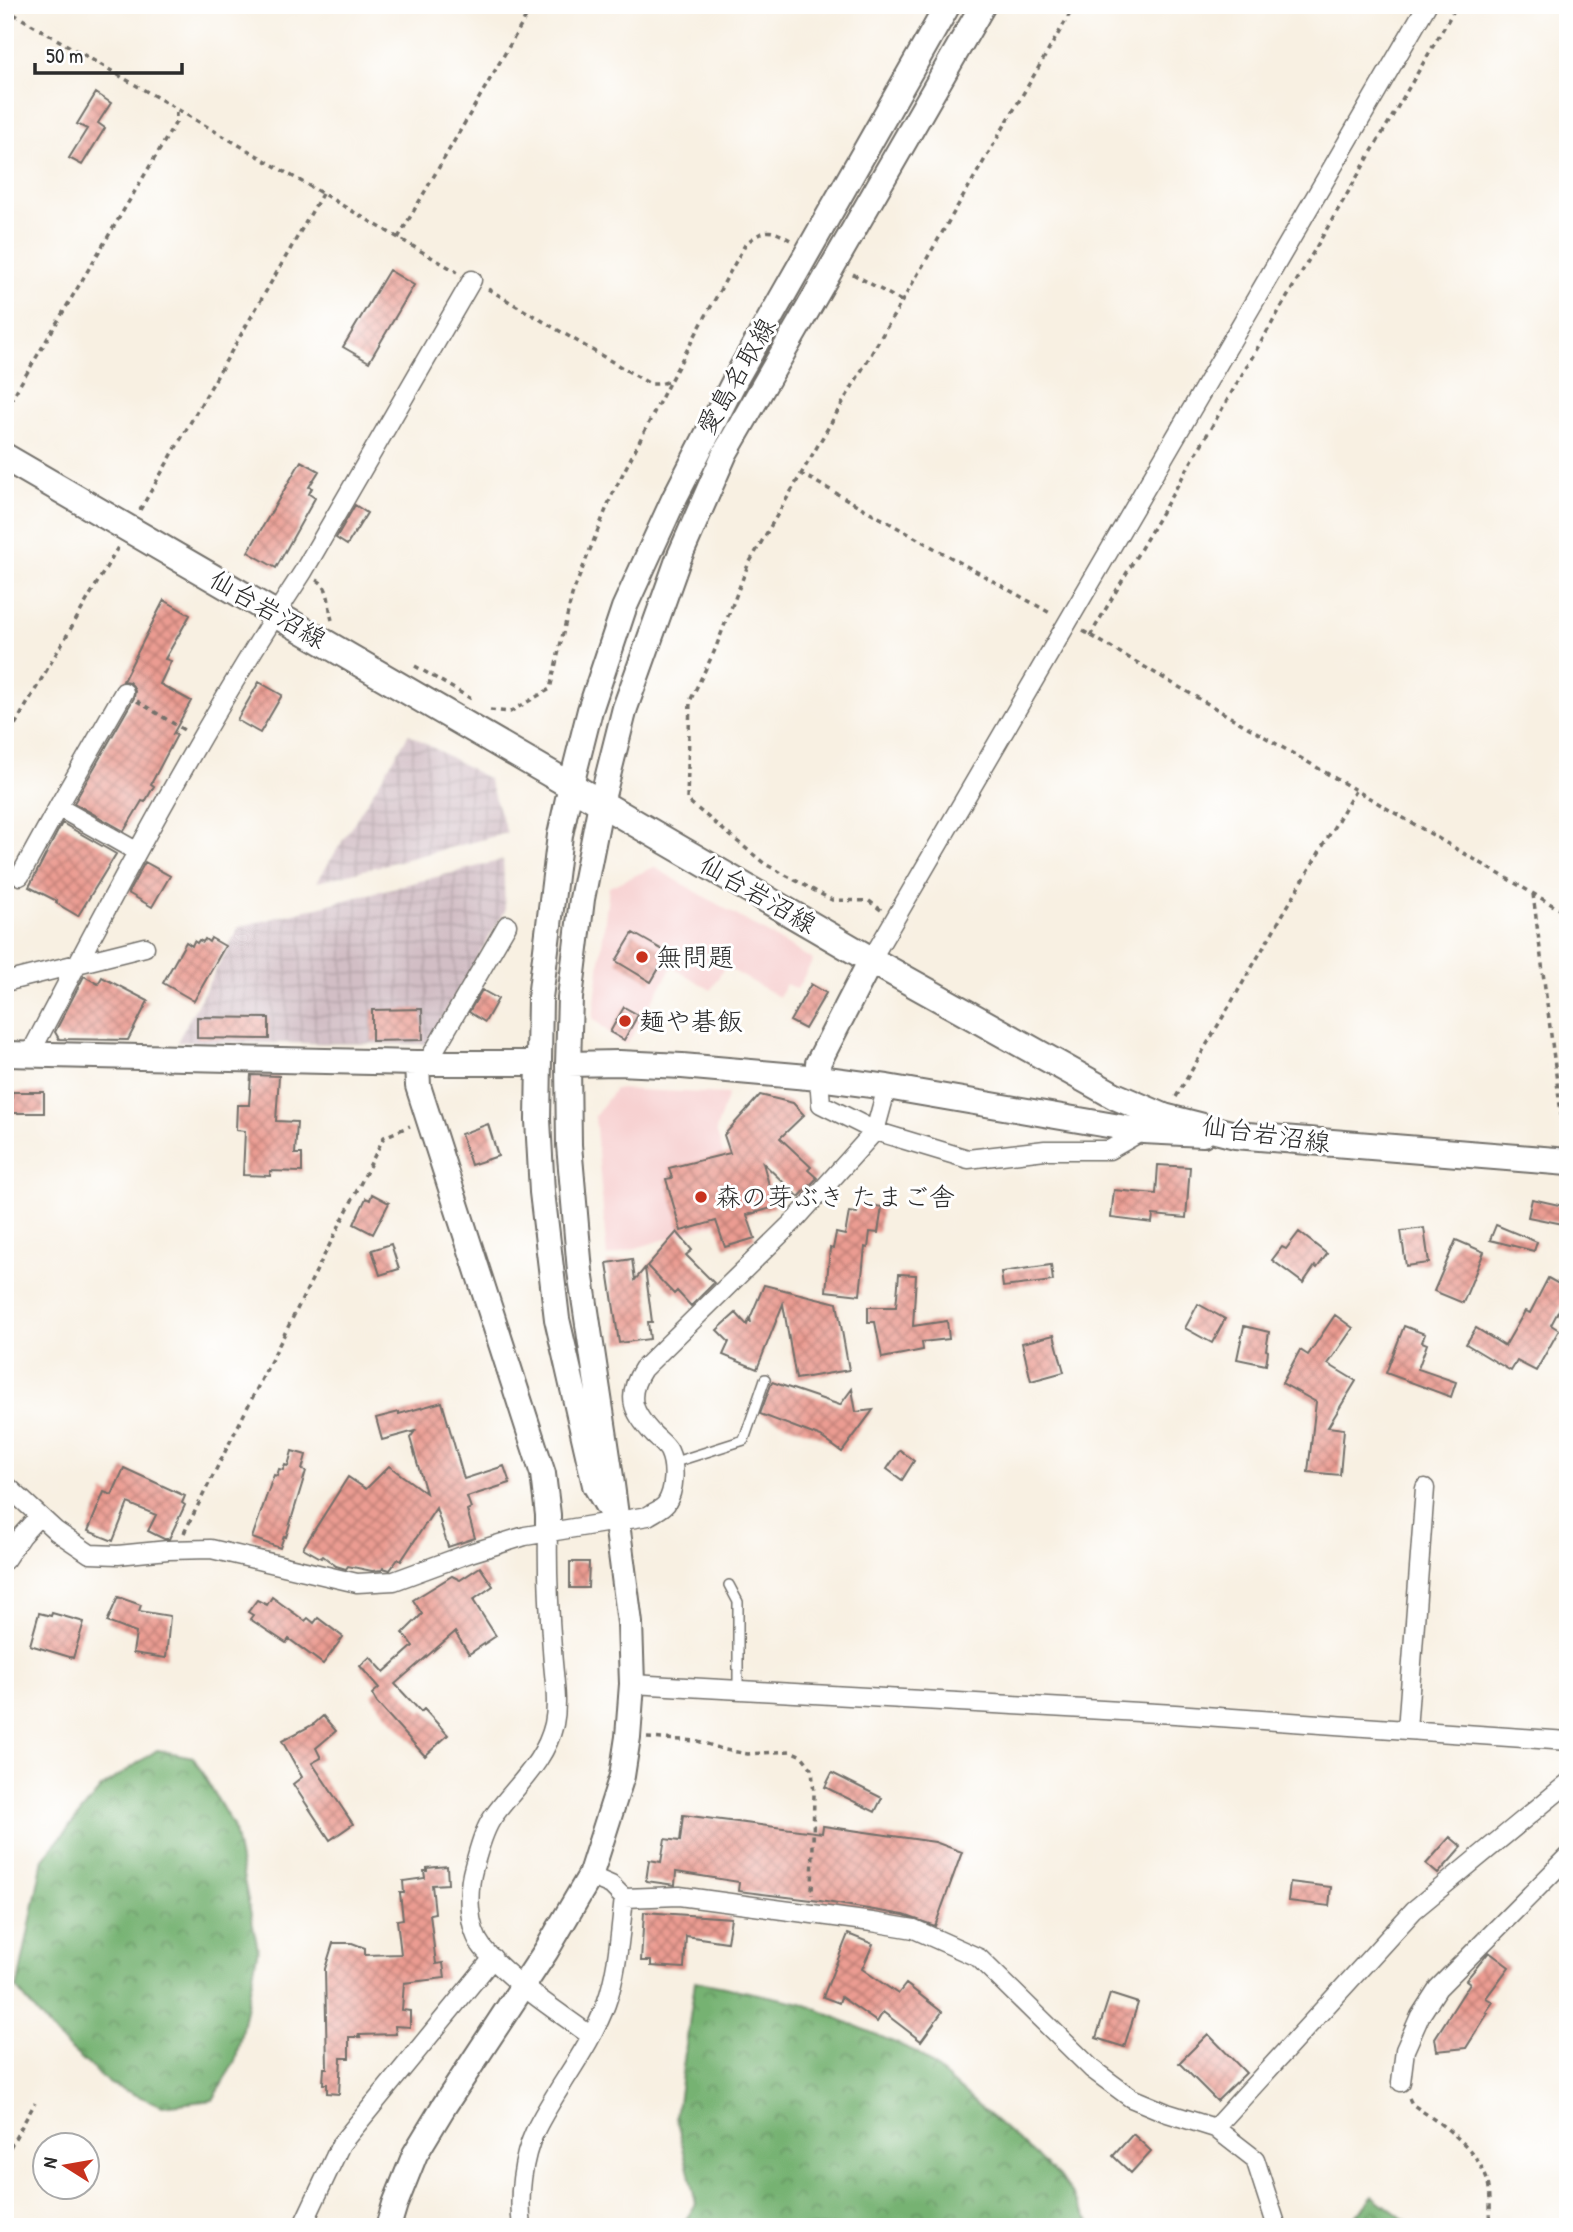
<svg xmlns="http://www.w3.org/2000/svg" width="1573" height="2232" font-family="'Patrick Hand','Klee One',sans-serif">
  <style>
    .built { fill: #f7d0d0 }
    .industrial { fill: url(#industrial-grid) }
    .forest { fill: url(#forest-crowns); stroke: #506e4e; stroke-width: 2 }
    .building { fill: url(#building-cross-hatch) }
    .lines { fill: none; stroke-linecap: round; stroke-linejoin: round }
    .lane-casing { stroke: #73706b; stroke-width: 12 }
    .street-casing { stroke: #73706b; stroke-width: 21 }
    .secondary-casing { stroke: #73706b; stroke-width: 28 }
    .primary-casing { stroke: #73706b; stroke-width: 30 }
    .path { stroke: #73706b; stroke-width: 3.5; stroke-dasharray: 5 5; stroke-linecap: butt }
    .lane { stroke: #fff; stroke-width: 9 }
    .street { stroke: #fff; stroke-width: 18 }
    .secondary { stroke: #fff; stroke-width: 24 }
    .primary { stroke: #fff; stroke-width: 26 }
    .poi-dot { fill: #c8321e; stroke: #fff; stroke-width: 2.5 }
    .labels { text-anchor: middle; stroke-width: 6; stroke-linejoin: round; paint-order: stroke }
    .street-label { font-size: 26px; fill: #2b2b2b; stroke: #fff }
    .poi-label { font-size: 26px; fill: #2b2b2b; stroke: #fff; text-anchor: start }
  </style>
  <defs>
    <pattern id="industrial-grid" width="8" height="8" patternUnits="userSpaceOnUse" patternTransform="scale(1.75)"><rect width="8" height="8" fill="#d2bec5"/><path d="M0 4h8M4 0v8" fill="none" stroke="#b4a3a9"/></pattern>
    <pattern id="forest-crowns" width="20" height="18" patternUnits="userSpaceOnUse" patternTransform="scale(1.75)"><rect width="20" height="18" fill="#76b272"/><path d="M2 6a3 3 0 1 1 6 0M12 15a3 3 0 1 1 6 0" fill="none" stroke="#61915e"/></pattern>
    <pattern id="building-cross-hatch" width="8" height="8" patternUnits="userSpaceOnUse" patternTransform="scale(1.75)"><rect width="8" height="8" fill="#eb9c92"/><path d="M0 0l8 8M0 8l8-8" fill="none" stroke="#bf7f77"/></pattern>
  </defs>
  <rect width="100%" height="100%" fill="#fff"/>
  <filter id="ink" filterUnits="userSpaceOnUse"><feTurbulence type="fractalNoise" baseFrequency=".0143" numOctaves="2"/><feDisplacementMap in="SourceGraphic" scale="14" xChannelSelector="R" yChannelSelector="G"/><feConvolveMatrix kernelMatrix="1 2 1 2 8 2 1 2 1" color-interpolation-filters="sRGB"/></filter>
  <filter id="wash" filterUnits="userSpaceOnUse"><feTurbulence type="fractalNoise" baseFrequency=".00686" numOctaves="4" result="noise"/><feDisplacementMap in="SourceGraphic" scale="28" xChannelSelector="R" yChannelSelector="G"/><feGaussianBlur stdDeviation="1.57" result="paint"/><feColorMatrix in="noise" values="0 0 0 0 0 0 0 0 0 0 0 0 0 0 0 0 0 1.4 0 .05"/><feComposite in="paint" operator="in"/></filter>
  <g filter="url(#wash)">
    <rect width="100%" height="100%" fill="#f8f0e2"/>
    <path class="built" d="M654,867L813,960L797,989L786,984L779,997L725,966L711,990L672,967L627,1044L619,1042L593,1018L609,887Z
      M615,1089L728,1094L716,1130L741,1216L607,1257L595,1116Z"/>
    <path class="industrial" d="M409,734L488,779L507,833L317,882Z
      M503,860L505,911L426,1044L177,1042L239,927Z"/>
    <path class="forest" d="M157,1750L193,1757L233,1826L258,1949L236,2059L213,2100L162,2106L110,2084L57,2037L17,1989L43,1859L101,1788Z
      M695,1981L802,2003L917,2052L1059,2176L1094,2227H681L696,2204L676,2117Z
      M1373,2196L1414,2227H1347Z"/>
    <g id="blocks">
      <path class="building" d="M96,93L111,103L98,123L105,128L82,165L69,158L87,129L77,124Z
        M389,270L414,285L369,362L343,347Z
        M301,461L319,471L309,487L312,488L309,494L315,498L276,568L248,552Z
        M355,505L367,513L347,545L336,538Z
        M164,600L190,615L165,659L171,661L160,684L191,701L173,734L177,735L151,784L154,786L145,802L142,801L124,831L74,803L134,698L135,691L133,686L129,682L123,681Z
        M259,682L282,695L260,733L237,720Z
        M62,823L116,854L78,916L56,903L57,901L29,887Z
        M145,862L170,876L152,907L128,893Z
        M633,933L668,953L651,982L616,961Z
        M211,938L225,946L194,1001L163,983L186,942L192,946L194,941L197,943L199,940L203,942L205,939L209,942Z
        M84,976L98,984L102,977L148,1001L128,1040L59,1039L55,1032Z
        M811,984L826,993L805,1029L790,1021Z
        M482,990L498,999L485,1022L469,1012Z
        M624,1007L638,1015L624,1040L610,1032Z
        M422,1009L423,1040L372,1041V1010Z
        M197,1017L269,1018V1039L197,1038Z
        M251,1075L279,1076L276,1121L297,1122L295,1154H302V1172L270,1171V1176L243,1175L245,1131L236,1130L237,1105H249Z
        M12,1092H44V1113H12Z
        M760,1095L793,1103L804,1115L780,1138L811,1167L808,1170L817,1178L799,1197L763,1163L775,1207L747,1215L755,1238L725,1247L716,1221L681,1231L666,1179L672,1178L669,1168L730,1153L724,1135Z
        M488,1124L498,1156L471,1165L461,1134Z
        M1158,1165L1190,1167L1186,1218L1153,1215L1152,1223L1111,1218L1114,1190L1156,1194Z
        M372,1194L389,1203L373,1234L354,1224L366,1198L370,1200Z
        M1532,1199L1568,1207V1225L1528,1217Z
        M859,1203L882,1207L878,1233L870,1232L868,1248L865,1247L860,1295L826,1291L830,1248L833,1249L836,1233L845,1235L849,1212L857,1213Z
        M1496,1225L1537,1242L1534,1251L1490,1240Z
        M1424,1228L1429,1263L1406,1266L1401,1231Z
        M677,1232L692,1250L686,1255L714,1283L691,1306L677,1291L674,1294L647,1266Z
        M1299,1232L1327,1254L1317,1268L1315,1266L1303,1283L1272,1260L1282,1247L1286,1249Z
        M1456,1240L1484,1252L1463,1303L1434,1291Z
        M391,1244L399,1269L380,1275L372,1250Z
        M632,1259L635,1280L645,1268L652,1322H648L650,1339L619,1343L607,1263Z
        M1051,1265L1053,1281L1003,1287L1001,1272Z
        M899,1274L916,1275L913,1326L947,1321L949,1339L922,1342L923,1350L882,1358L875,1322H868V1307H896Z
        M1548,1278L1568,1289V1293L1551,1325L1559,1330L1536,1371L1517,1361L1511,1371L1466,1344L1476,1328L1505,1346L1525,1311L1530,1313Z
        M764,1285L837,1303L849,1370L796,1379L783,1304L757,1369L723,1355L729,1342L717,1330L736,1313L747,1325L749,1320L751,1323L750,1318Z
        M1198,1304L1225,1319L1212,1343L1185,1328Z
        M1335,1315L1353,1328L1328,1364L1356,1381L1328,1427L1344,1429L1340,1475L1308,1472L1316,1402L1282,1383L1300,1350L1308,1355Z
        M1244,1326L1269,1332L1266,1350L1268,1351L1266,1365L1237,1359Z
        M1404,1326L1425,1334L1422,1342L1427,1344L1418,1369L1456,1382L1451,1397L1386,1373Z
        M1054,1335L1064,1372L1031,1381L1022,1343Z
        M772,1382L840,1405L852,1389L856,1412L873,1410L842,1452L821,1437L760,1414Z
        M442,1402L464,1479L504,1466L510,1483L467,1497L471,1508L467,1510L475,1538L448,1547L436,1508L401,1561L398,1559L390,1570L383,1568L382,1570L372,1571L348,1566L346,1569L336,1566L323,1556L321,1558L303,1548L348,1477L366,1489L389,1466L426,1493L410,1438L415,1431L382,1440L376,1418L399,1412V1414Z
        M900,1450L914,1461L902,1480L887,1469Z
        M292,1451L306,1455L302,1470L306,1471L286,1537L284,1536L280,1548L252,1538L272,1480L274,1475L277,1476L279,1469L283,1470L285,1465L288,1466Z
        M124,1468L185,1496L182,1503L185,1505L169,1539H164L148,1531L156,1515L128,1503L113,1541L88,1531L104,1492L112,1495Z
        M570,1562H589L588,1588H570Z
        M480,1567L493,1586L473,1600L496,1636L469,1654L455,1632L395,1684L421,1712L424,1709L448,1735L425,1756L377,1703L372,1694L379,1688L360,1666L370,1657L384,1672L413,1646L403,1633L422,1614L413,1600L452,1576L460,1580Z
        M118,1597L141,1605L139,1611L170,1616L166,1658L133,1653L136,1633L107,1622Z
        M272,1597L305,1621L308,1618L314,1623L318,1618L343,1637L323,1664L289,1639L286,1643L250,1619L253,1615L248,1612L257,1600L267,1605Z
        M39,1613L51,1616L52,1613L84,1622L73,1658L30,1645Z
        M323,1716L336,1731L316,1748L321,1758L312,1763L353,1824L330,1840L293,1784L302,1777L282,1741L314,1724Z
        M832,1773L882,1798L875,1812L825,1787Z
        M683,1815L822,1833L823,1826L935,1842L962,1852L935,1926L904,1915L820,1901L738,1891L739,1882L676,1872L675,1885L646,1881L649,1860L661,1862L665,1839L680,1841Z
        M1450,1837L1462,1847L1438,1874L1426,1864Z
        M447,1866L448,1884L432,1885L435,1913L430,1914L436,1964L443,1963L445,1978L404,1983L402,2010L410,2011V2027L395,2026L396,2034L359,2035L360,2037H349V2058H341L339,2094L327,2093V2084H323L324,2068H327L325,1969L333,1943H352L365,1948V1955L401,1954L397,1920L403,1919L400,1893H404L403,1881L425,1878L424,1871H427V1868Z
        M1290,1882L1331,1887L1329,1906L1288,1901Z
        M644,1912L731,1918L727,1942L686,1936L684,1968L651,1966V1961H641Z
        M848,1934L873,1944L862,1969L898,1994L906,1984L942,2012L921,2041L883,2012L877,2022L841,1997L839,2003L823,1997Z
        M1489,1952L1509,1967L1486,1998L1493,2002L1486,2012L1488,2013L1466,2048L1437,2051L1435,2038L1470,1983L1466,1980Z
        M1110,1994L1138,2003L1124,2047L1096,2038Z
        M1208,2034L1246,2073L1217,2101L1179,2063Z
        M1133,2134L1151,2151L1131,2173L1113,2156Z"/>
    </g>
  </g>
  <g filter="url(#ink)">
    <use href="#blocks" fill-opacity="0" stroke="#73706b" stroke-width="2"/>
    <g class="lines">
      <g class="lane-casing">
        <path id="lane" d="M672,1463L744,1440L765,1379
          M729,1585L738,1602V1690"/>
      </g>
      <g class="street-casing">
        <path id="street" d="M58,807L124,692
          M20,876L58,807L136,851
          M871,960L1427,5
          M5,982L145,947
          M30,1054C115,891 202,726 303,572L472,280
          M427,1063L507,925
          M819,1078L821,1104L875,1131L968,1159L1045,1150H1109L1146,1129
          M5,1484L56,1531L90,1554L118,1555L168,1550L211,1549L357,1583L394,1581L470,1553L525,1536L648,1516C654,1512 662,1509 666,1504C675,1490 676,1466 669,1451C666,1445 659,1440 654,1435C633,1413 625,1397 643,1369L796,1219L875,1131L887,1087
          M548,1532C547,1571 549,1610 552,1649C553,1673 559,1700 554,1724C545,1763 515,1786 493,1817C483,1831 479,1850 474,1866C467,1890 467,1928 483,1948C511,1982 556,2010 591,2036
          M5,1560L21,1536L39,1516
          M632,1684L1175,1714L1568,1741
          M1407,1730L1425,1488
          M590,1876L611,1885L624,1898L679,1896L872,1922L914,1929L979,1958L1092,2069L1131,2098L1167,2113L1215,2128L1255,2159L1277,2227
          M1401,2082L1405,2050L1420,2016L1438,1988L1568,1857
          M1215,2128L1414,1910L1568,1783
          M302,2227L341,2144L493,1958
          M522,2227C518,2197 522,2159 535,2131C556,2088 589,2050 606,2004C618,1971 620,1932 624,1898"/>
      </g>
      <g class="secondary-casing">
        <path id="secondary" d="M5,1054L417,1063H538
          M417,1063L418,1086L543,1474L548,1515V1532
          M568,1064L619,1063L682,1066L819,1078L887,1087L1143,1131L1203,1134
          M819,1078L818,1063L871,960
          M611,1512L595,1485L557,1319L542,1192L538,1120L540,998L560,835L571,785L590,710L624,608L674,499L735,380L948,5
          M388,2227L395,2204L415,2154L444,2106L546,1951L590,1876L622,1776L628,1737L632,1684L630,1623L611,1477L580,1271L569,1145L568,1064L570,998L582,899L601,803L625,708L678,560L725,453L983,5"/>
      </g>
      <g class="primary-casing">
        <path id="primary" d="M5,457L871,960L1115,1096L1164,1117L1235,1135L1568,1162"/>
      </g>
      <path class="path" d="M5,9L457,272
        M398,238L533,5
        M853,274L903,302
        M488,289L650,384H660L670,381
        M5,410L176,122V110
        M800,473L1052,614
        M140,510L322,194
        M317,580C331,587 328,607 332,620
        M1083,631L1568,914
        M1090,636L1457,5
        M415,666L475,701
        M137,701L184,730
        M490,710L510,712L550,689L572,595L611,497L670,381L746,243C767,228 769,228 792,241
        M5,742L118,547
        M1533,894L1562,1121L1561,1139
        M881,910L869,901L832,900L765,864L687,800L690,701L714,652L748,565L1075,5
        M1176,1097L1355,791
        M184,1533L384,1137L410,1126
        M647,1738L698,1741L725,1750L748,1754L790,1751L802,1756L812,1769L814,1794L812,1895
        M1409,2098L1412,2104C1440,2124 1473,2143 1486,2177C1492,2191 1489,2212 1491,2227
        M5,2156L35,2103"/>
      <use href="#lane" class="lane"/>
      <use href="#street" class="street"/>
      <use href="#secondary" class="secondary"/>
      <use href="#primary" class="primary"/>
    </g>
  </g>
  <g class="poi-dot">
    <circle cx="642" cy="957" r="7"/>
    <circle cx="625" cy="1021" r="7"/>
    <circle cx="701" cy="1197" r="7"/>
  </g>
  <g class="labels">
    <g class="street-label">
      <text transform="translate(736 376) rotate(-60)" y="9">愛島名取線</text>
      <text transform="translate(268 609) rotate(30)" y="9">仙台岩沼線</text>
      <text transform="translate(758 894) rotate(30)" y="9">仙台岩沼線</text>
      <text transform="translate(1266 1134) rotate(8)" y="9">仙台岩沼線</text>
    </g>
    <g class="poi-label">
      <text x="656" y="966">無問題</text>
      <text x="639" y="1030">麺や碁飯</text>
      <text x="715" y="1206">森の芽ぶき たまご舎</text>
    </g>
  </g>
  <rect width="1573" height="2232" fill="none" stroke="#fff" stroke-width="28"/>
  <g transform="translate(66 2166) rotate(281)"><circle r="33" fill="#ffffff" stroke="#aaaaaa" stroke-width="2"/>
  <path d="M0-5L12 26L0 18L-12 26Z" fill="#c8321e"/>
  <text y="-10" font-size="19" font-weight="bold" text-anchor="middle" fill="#2b2b2b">N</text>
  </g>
  <path d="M35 63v10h147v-10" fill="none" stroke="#2b2b2b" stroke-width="3.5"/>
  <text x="46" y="63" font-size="21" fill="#2b2b2b" stroke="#ffffff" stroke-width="5" paint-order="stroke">50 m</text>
</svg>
